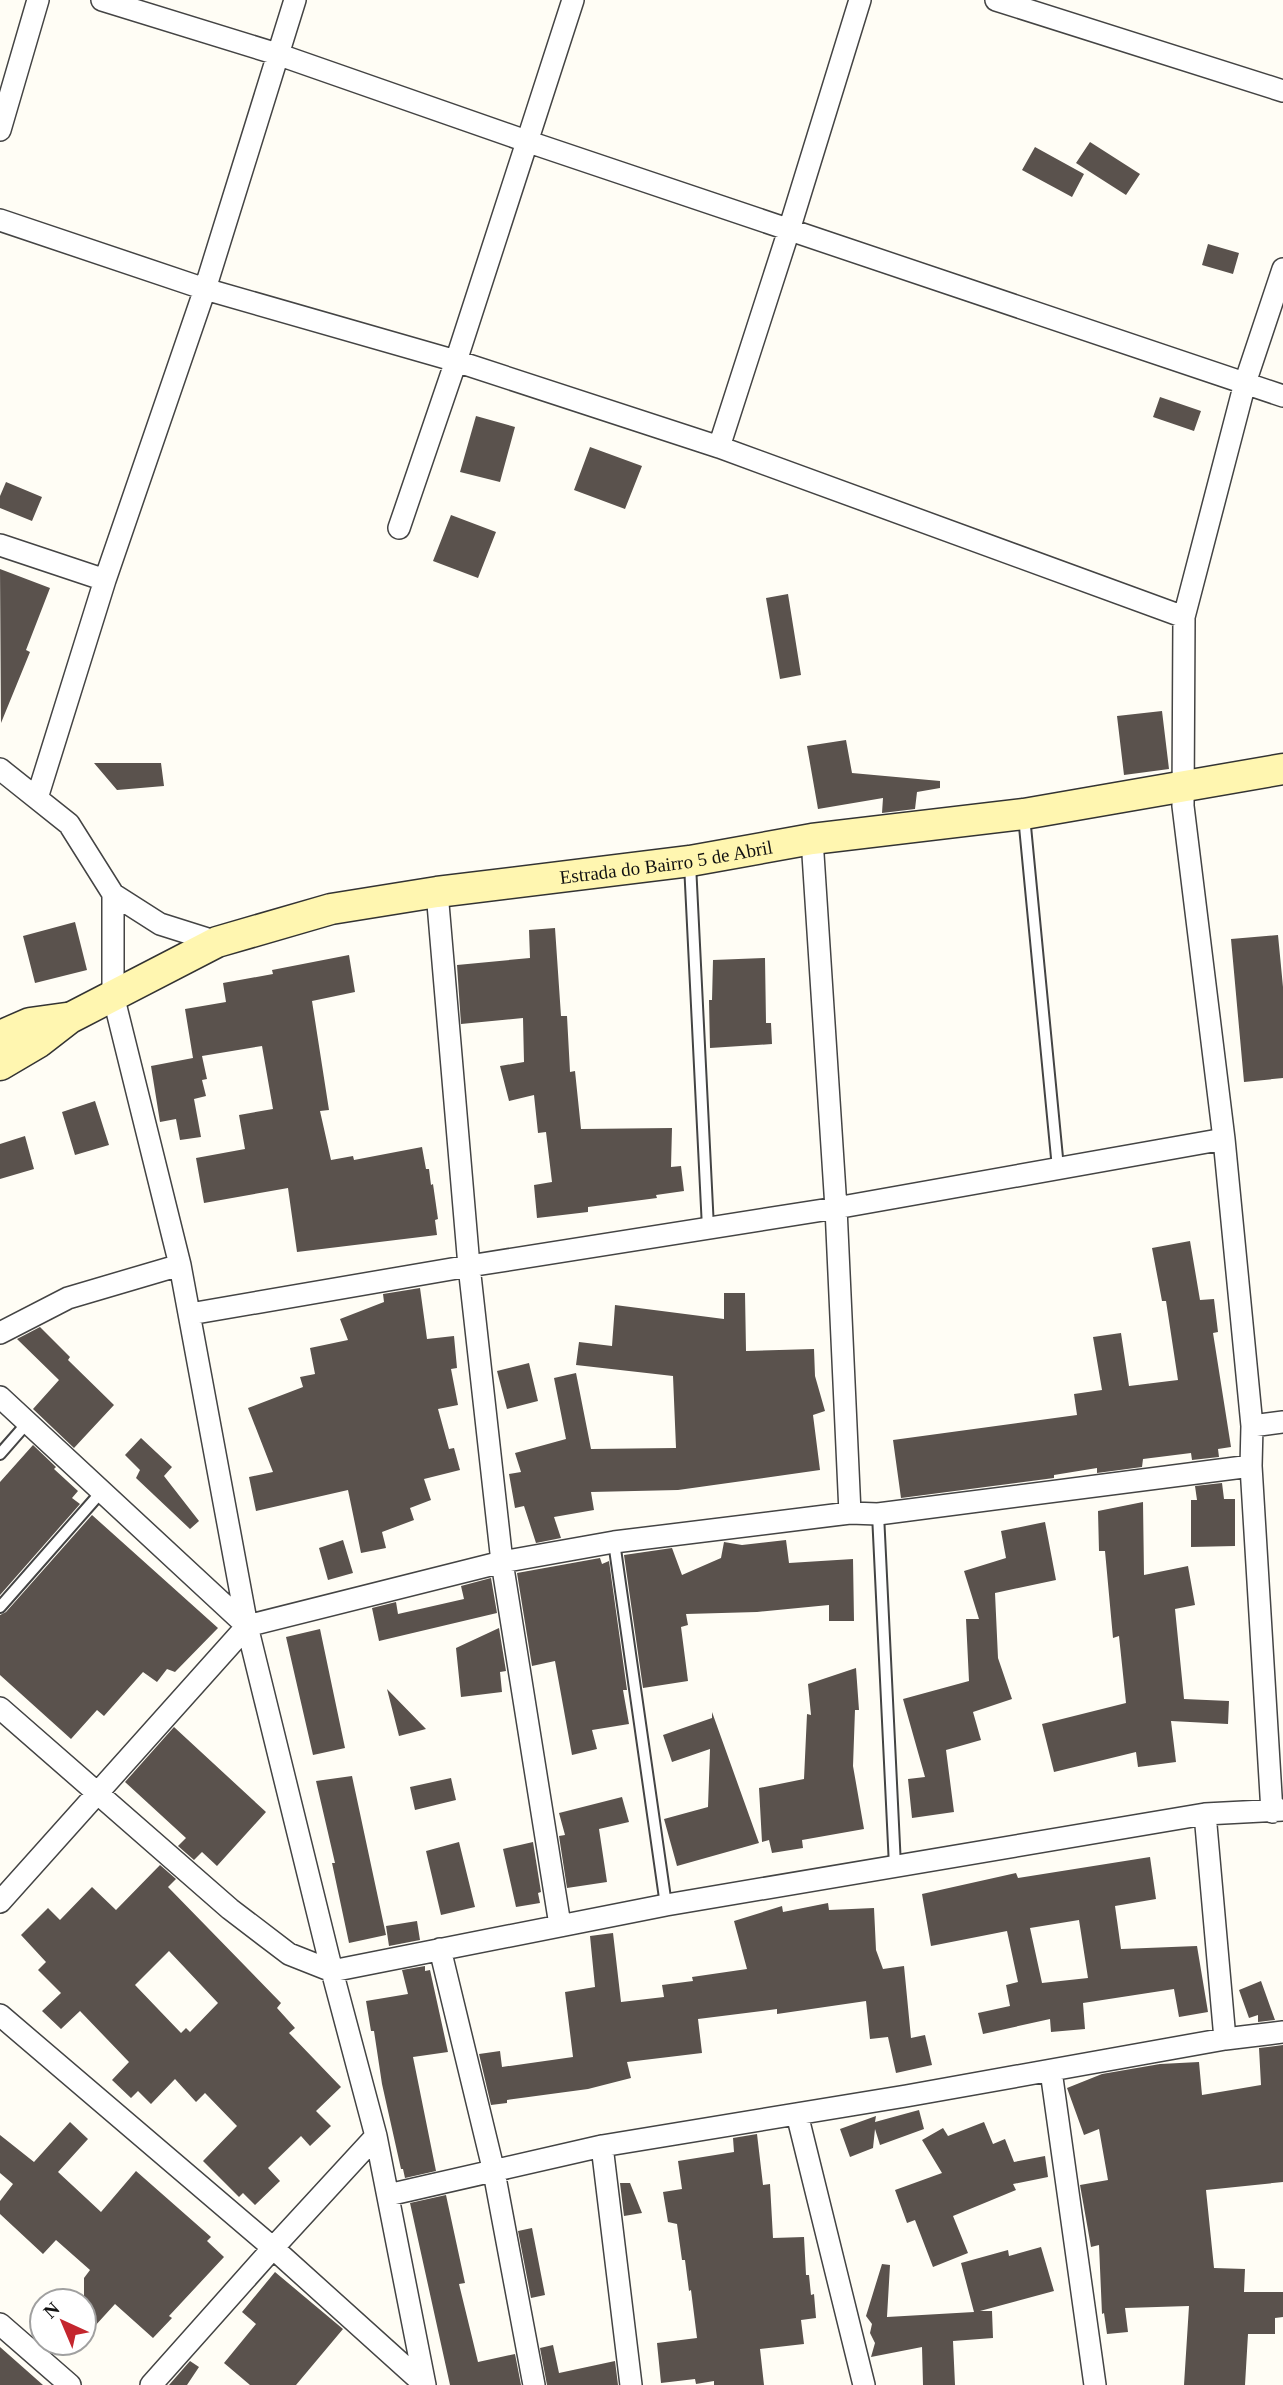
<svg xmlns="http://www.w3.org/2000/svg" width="1283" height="2385" font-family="'Times New Roman',serif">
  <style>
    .building { fill: #5a524d; fill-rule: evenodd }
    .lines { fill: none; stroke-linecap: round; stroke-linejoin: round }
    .lane-casing { stroke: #444; stroke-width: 14 }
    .street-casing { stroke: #444; stroke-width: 24 }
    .secondary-casing { stroke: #333; stroke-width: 33 }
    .lane { stroke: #fff; stroke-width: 10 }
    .street { stroke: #fff; stroke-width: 21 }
    .secondary { stroke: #fff6b0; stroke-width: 30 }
    .labels { text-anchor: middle; stroke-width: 7; stroke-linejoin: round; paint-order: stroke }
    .street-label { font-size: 19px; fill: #111; stroke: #fff }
  </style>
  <rect width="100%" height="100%" fill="#fffdf5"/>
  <path class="building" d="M1090,142L1140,174L1126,195L1076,163Z
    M1035,147L1084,174L1072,197L1022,170Z
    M1208,244L1239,253L1233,274L1202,265Z
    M1160,397L1201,411L1194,431L1153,417Z
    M476,416L515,427L500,482L460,472Z
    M590,447L642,466L625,509L574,490Z
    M6,482L42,497L32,521L0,508V496Z
    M451,515L496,532L478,578L433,561Z
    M0,569L50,588L26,650L30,652L1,723Z
    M788,594L801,675L780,679L766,598Z
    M1162,711L1169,769L1124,775L1117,716Z
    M846,740L852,773L940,781V788L917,792L915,809L882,813L883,798L818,809L807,746Z
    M94,763H161L164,786L117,790Z
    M75,922L87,970L35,983L23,936Z
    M555,928L561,1016H567L570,1072L575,1071L581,1129L672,1128L671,1167L681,1166L684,1191L656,1195L657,1198L588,1207V1212L537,1218L534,1185L552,1182L546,1132L538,1133L534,1095L509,1101L500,1066L524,1062L523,1018L461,1024L457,965L530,958L529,930Z
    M1278,935L1283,987V1078L1244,1082L1231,939Z
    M349,955L355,992L312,1001L329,1110L320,1111L331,1160L353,1156L354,1160L422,1147L426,1169H429L431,1185L433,1184L438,1219L435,1220L437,1235L297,1252L288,1188L204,1203L196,1158L245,1149L239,1115L273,1109L262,1046L202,1056L207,1079L202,1080L206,1096L194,1099L201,1137L180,1140L176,1119L160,1122L151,1066L193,1058L185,1009L226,1002L223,983L273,974L272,970Z
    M765,958L766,1023H771L772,1044L710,1048L709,1000H712L713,960Z
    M95,1101L109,1145L75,1155L62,1112Z
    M25,1136L34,1169L0,1179V1144Z
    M1190,1241L1200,1300L1214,1299L1218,1332L1213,1333L1231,1447L1218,1449L1219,1457L1192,1460L1191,1453L1143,1459L1142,1467L1097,1473V1468L1054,1475V1478L901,1498L893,1440L1077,1415L1074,1394L1102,1390L1093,1337L1121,1333L1129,1386L1178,1380L1166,1301H1162L1152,1248Z
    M420,1288L427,1339L454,1336L457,1368L451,1369L458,1405L438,1409L449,1449L454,1448L460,1470L424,1479L431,1500L410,1508L414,1520L382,1532L386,1548L361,1553L348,1490L256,1511L249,1477L273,1472L248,1408L303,1387L300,1377L315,1374L310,1348L348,1340L340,1319L384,1302L383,1294Z
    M724,1293H745L746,1351L814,1349L815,1376L825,1411L813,1415L820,1470L678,1490L591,1492L594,1510L554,1517L561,1538L536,1543L524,1506L515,1508L509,1474L521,1472L515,1453L566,1439L554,1378L576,1373L591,1449L676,1448L673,1376L576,1365L579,1342L612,1346L615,1305L724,1319Z
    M40,1327L70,1357L68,1360L114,1405L74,1448L33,1409L59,1380L17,1339Z
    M529,1363L538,1401L507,1409L497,1371Z
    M141,1438L172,1467L164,1476L199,1521L190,1529L136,1478L140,1470L125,1455Z
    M33,1445L56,1467L54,1469L78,1491L72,1498L80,1504L0,1595V1482Z
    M1222,1483L1224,1499H1235V1546L1191,1547V1500H1197L1195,1486Z
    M1143,1502L1144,1575L1188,1566L1195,1605L1175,1609L1184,1699L1229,1701L1228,1724L1171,1721L1176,1762L1138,1767L1136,1752L1054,1772L1042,1724L1126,1703L1119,1636L1113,1638L1105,1551H1099L1098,1511Z
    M92,1515L218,1628L175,1672L167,1669L157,1682L143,1672L104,1716L97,1710L71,1739L0,1675V1615L6,1612Z
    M1045,1522L1056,1580L995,1593L998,1658L1012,1699L973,1712L981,1740L946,1750L954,1812L912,1818L908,1779L925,1777L903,1699L969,1681L966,1619H979L964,1571L1006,1558L1001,1531Z
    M343,1540L353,1573L328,1580L319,1548Z
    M786,1540L789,1563L853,1559L854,1621H829V1605L757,1612L686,1614L688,1625L681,1627L688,1681L643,1688L624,1555L672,1548L682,1575L721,1558L724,1542L742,1545Z
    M600,1558L602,1564L609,1561L627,1690H623L629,1724L592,1730L597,1749L572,1755L555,1661L532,1666L517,1573Z
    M491,1578L497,1613L379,1641L372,1608L396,1602L398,1614L464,1599L461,1586Z
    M499,1628L506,1671L500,1672L502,1692L461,1697L456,1648Z
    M320,1629L345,1748L313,1755L286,1637Z
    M856,1668L859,1710H855L853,1766L864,1829L802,1840L803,1848L772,1853L769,1840L762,1842L759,1788L804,1779L807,1714L811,1715L808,1684Z
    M387,1689L426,1729L399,1736Z
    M712,1712L759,1843L677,1866L664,1819L708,1807L710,1749L672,1762L663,1735L712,1718Z
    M174,1727L266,1812L217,1866L202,1852L194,1860L178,1846L186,1838L125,1782Z
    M352,1776L386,1935L349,1943L332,1863H335L316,1781Z
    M451,1778L456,1800L415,1810L410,1787Z
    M622,1797L629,1822L599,1829L607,1882L567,1888L559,1836L565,1835L559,1813Z
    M459,1842L475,1907L441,1915L426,1851Z
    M533,1842L541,1892L538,1893L540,1903L516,1907L503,1849Z
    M1150,1857L1156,1899L1115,1906L1121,1949L1197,1946L1208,2012L1179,2017L1174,1989L1083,2003L1085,2029L1051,2032L1050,2019L983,2034L978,2013L1010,2006L1006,1985L1018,1982L1007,1931L931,1946L922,1894L1016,1873L1018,1878ZM1079,1920L1088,1978L1042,1983L1030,1928Z
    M160,1865L176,1879L168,1887L281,2003L277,2008L295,2028L289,2033L341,2087L316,2111L331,2126L310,2146L301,2136L268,2168L280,2181L255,2205L243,2193L239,2197L203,2161L237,2126L205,2093L196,2102L175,2079L151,2104L138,2091L131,2098L112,2080L129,2062L80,2011L61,2029L42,2011L61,1993L38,1970L46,1962L21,1935L48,1908L60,1920L92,1887L116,1910ZM169,1951L218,2003L190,2032L186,2028L181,2033L135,1985Z
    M828,1903L829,1910L874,1908L876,1950L883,1969L904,1966L911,2038L925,2035L932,2065L896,2073L888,2037L870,2039L866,2001L777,2014V2009L698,2019L702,2053L627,2062L631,2078L588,2089L507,2100V2103L491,2105L479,2054L500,2051L502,2067L573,2057L565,1992L595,1987L590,1936L613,1933L621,2002L664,1997L662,1985L693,1981L692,1977L747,1969L734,1921L782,1906L783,1912Z
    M417,1921L420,1940L389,1946L386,1926Z
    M425,1966V1971L430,1970L448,2052L413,2057L436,2171L405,2178L403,2169H401L382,2084L374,2031H371L366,2001L408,1994L402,1970Z
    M1261,1981L1271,2009L1275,2020L1258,2022V2015L1249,2018L1239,1990Z
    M1283,2045V2182L1206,2190L1214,2268L1245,2269L1244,2292H1283V2317L1275,2318V2334H1248L1245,2385H1184L1189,2306L1125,2308L1128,2332L1107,2334L1104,2313L1102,2314L1099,2245L1091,2247L1080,2185L1108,2180L1099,2129L1084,2135L1067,2088L1102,2074L1160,2064L1199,2062L1202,2095L1261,2085L1259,2048Z
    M919,2110L924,2129L880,2145L875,2129L873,2148L850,2157L840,2129L876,2116L875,2122Z
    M70,2122L88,2139L58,2172L101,2212L136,2171L211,2237L207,2241L224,2257L169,2316L172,2318L153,2338L115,2304L84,2338V2278L90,2270L56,2240L43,2254L0,2214V2201L13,2184L0,2173V2135L34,2162Z
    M984,2122L993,2144L1005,2139L1014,2162L1045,2156L1048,2177L1013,2184L1016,2190L953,2216L968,2253L933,2267L915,2220L907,2223L895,2190L942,2173L922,2140L943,2128L948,2136Z
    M757,2134L763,2185L770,2184L773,2238L804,2237L806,2275H809L811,2295L814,2294L816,2318L801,2320L804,2344L760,2349L764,2385H714V2381L696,2384L695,2379L661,2383L657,2343L697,2338L691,2290L689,2291L685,2260H682L677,2224L668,2222L663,2192L682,2189L678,2161L734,2152L733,2138Z
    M620,2183H630L642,2213L624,2216Z
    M446,2195L465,2283L459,2284L478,2362L515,2354L521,2385H450L410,2203Z
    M532,2228L545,2295L531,2298L518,2231Z
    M1041,2247L1054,2291L980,2311H992L993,2338L953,2341L955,2385H923L922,2347L871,2357L875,2343L870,2333L872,2324L866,2316L882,2264L890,2265L887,2317L974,2312L961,2263L1008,2250L1009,2256Z
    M275,2272L343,2329L296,2385H250L224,2363L256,2324L242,2312Z
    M553,2345L559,2373L615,2361L618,2385H547L540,2348Z
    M0,2347L43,2385H0Z
    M190,2361L199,2367L187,2385H169Z"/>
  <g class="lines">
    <g class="lane-casing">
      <path id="lane" d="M1024,816L1058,1168
        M690,864L708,1228
        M0,1454L28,1422
        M878,1514L895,1866
        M614,1542L666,1905
        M0,1607L103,1490"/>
    </g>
    <g class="street-casing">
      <path id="street" d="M102,0L277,54L526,141L1283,396
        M996,0L1283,91
        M0,130L38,0
        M0,220L205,289L456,361L719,447L1184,617L1183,806L1224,1139L1252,1426L1251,1466L1272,1812
        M719,447L789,230L860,0
        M399,528L456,361L573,0
        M0,545L105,580
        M1184,617L1245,383L1283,269
        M0,769L69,824L113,894
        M37,798L105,580L205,289L295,0
        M812,839L836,1208L850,1513
        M437,892L469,1266L502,1562L560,1925
        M217,942L160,924L113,894V995L180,1265L247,1626L332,1971L376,2136L425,2385
        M190,1314L469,1266L836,1208L1224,1139
        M0,1333L68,1298L180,1265
        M0,1397L247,1626
        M1252,1426L1283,1422
        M0,1708L230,1909L289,1954L332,1971L666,1905L1205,1814L1283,1810
        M1205,1814L1225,2039
        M0,1902L247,1626L502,1562L614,1542L850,1513L878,1514L1251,1466
        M440,1949L494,2172L534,2385
        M0,2015L273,2248L425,2385
        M1051,2071L1095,2385
        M797,2114L864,2385
        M602,2146L631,2385
        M388,2195L602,2146L906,2096L1225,2039L1283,2032
        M0,2324L70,2385
        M151,2385L273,2248L376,2136"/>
    </g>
    <g class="secondary-casing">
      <g id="secondary">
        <path d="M0,1036L30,1023L66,1018"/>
        <path id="s1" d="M0,1065L39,1042L70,1018L217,942L331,909L437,892L690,861L812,839L1024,814L1283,769"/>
      </g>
    </g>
    <use href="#lane" class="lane"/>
    <use href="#street" class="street"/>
    <use href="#secondary" class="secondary"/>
  </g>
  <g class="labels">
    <g class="street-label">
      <text dy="7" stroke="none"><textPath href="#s1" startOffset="707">Estrada do Bairro 5 de Abril</textPath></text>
    </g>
  </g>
  <g transform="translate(63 2322) rotate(316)"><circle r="33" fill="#ffffff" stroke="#a0a0a0" stroke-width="2"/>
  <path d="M0-5L12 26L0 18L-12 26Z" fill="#c4262e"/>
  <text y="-10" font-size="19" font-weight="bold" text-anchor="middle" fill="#111111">N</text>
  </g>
</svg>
